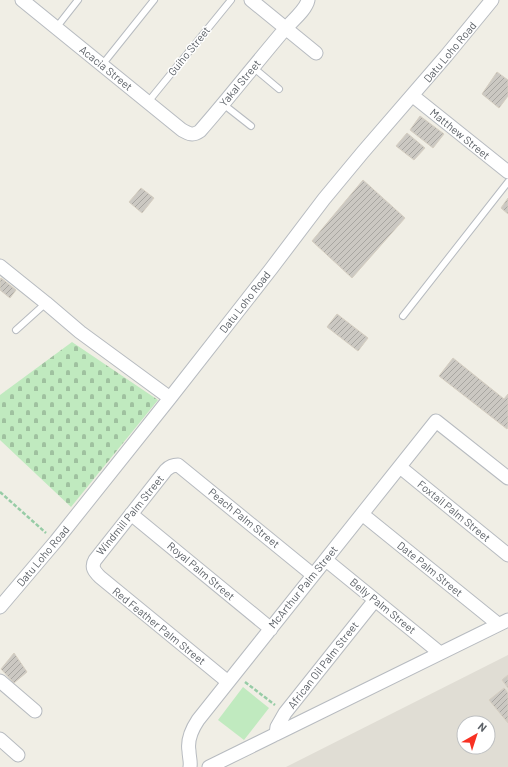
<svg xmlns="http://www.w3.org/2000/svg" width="508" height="767" font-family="Barlow,sans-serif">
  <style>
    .education { fill: #e0ddd4; fill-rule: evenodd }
    .cemetery { fill: url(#cemetery-stones) }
    .pitch { fill: #c0eabf }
    .building { fill: url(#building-hatch); stroke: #d6cfc2 }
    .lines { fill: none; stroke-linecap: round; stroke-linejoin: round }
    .lane-casing { stroke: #b7bbc0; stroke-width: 8 }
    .street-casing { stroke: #b7bbc0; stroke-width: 15 }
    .path { stroke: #97cca6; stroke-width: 2.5; stroke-dasharray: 4 2; stroke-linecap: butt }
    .lane { stroke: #fff; stroke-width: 6 }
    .street { stroke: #fff; stroke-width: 13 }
    .labels { text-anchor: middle; stroke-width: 3; stroke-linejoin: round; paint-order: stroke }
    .street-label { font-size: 11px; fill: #5c6167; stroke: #fff }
  </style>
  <defs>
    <pattern id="cemetery-stones" width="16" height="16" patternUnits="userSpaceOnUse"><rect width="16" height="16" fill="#c0eabf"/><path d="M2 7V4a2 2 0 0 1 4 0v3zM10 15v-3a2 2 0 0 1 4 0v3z" fill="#9fc19f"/></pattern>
    <pattern id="building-hatch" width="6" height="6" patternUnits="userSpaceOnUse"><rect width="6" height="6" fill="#cbc8c2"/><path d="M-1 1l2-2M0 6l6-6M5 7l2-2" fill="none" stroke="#a8a6a1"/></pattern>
  </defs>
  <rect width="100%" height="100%" fill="#f0eee5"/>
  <path class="education" d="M508,655V767H286ZM464,723H488V747H464Z"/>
  <path class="cemetery" d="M72,342L158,400L71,507L0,440V395Z"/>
  <path class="pitch" d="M243,687L269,708L244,740L218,720Z"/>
  <path class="building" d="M497,72L508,80V96L499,108L482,94Z
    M420,116L444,134L433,148L410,130Z
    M407,133L425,148L414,160L396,146Z
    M363,180L405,218L352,278L312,241Z
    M141,188L154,198L142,213L129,202Z
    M508,198V214L501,208Z
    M1,278L16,290L10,298L0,290V280Z
    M337,314L368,338L358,351L327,327Z
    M453,358L504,399L508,394V427L507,429L439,376Z
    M14,653L27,672L14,683L1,669Z
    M508,675V688L502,680Z
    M504,688L508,693V723L489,700Z"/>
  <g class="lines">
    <g class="lane-casing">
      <path id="lane" d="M56,28L78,0
        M102,65L154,0
        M254,68L279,89
        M148,102L231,0
        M223,104L251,126
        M403,316L508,182
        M16,330L46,303"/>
    </g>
    <g class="street-casing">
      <path id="street" d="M22,0L182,130C189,134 193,136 200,131C229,98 256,63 285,29C292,21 306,10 308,0
        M251,0L316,53
        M413,96L508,172
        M0,266L46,303L80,332L170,398
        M400,467L508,555
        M131,514L271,629
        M362,514L498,624
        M326,560L440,653
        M0,607L56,541L170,398L271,269L324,199L363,152L446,56L492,0
        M0,681L35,711
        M228,682L100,577C94,571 91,567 95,560L166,470C170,466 173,465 178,465L313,575
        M276,734L277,727L285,713L375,600
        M0,739L18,755
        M190,767C191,761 189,757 189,751C187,740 192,729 198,720L436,421L508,478
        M209,767L508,620"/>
    </g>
    <path class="path" d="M0,492L46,533
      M245,682L275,705"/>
    <use href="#lane" class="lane"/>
    <use href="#street" class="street"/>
  </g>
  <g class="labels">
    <g class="street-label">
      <text transform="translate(189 51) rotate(-51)" y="4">Guiho Street</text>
      <text transform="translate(450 52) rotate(-50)" y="4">Datu Loho Road</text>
      <text transform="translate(106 68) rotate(39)" y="4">Acacia Street</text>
      <text transform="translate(240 83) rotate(-50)" y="4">Yakal Street</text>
      <text transform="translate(460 134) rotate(39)" y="4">Matthew Street</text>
      <text transform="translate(245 302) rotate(-52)" y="4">Datu Loho Road</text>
      <text transform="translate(454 511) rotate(39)" y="4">Foxtail Palm Street</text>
      <text transform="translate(130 515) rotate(-51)" y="4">Windmill Palm Street</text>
      <text transform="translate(244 518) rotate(39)" y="4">Peach Palm Street</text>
      <text transform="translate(43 556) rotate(-50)" y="4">Datu Loho Road</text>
      <text transform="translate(430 569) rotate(39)" y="4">Date Palm Street</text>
      <text transform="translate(201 571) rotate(40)" y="4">Royal Palm Street</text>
      <text transform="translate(303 587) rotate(-51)" y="4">McArthur Palm Street</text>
      <text transform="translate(383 606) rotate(39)" y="4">Belly Palm Street</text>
      <text transform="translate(159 626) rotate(39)" y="4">Red Feather Palm Street</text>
      <text transform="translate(323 665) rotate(-52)" y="4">African Oil Palm Street</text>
    </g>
  </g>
  <g transform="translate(476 735) rotate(39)"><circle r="19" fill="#ffffff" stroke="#bec0c2"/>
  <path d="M0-3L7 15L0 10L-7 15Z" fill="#f83123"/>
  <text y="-6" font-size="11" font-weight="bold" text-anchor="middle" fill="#5c6167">N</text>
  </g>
</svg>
